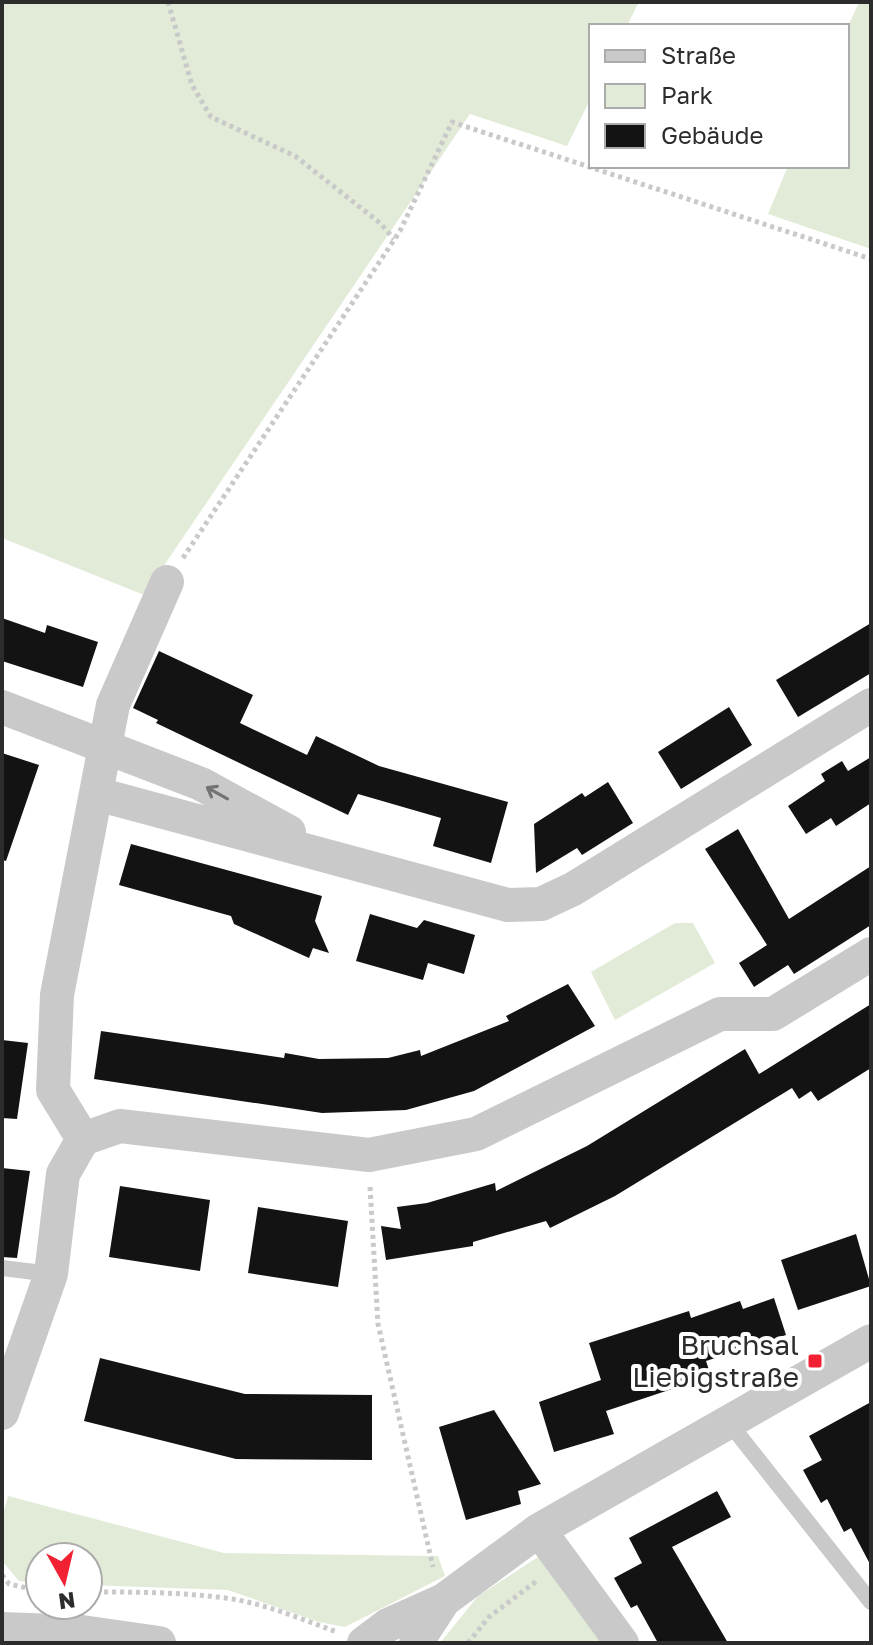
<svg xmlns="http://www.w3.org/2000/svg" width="873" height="1645" font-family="'Golos Text',sans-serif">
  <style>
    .green { fill: #e2ebd8 }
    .building { fill: #131313 }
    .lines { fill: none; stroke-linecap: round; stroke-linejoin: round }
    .path { stroke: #c9c9c9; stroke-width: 5; stroke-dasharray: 4 4; stroke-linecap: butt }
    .lane { stroke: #c9c9c9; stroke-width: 16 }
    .street { stroke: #c9c9c9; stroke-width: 34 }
    .oneway { stroke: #737373 }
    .poi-dot { fill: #f12032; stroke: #fff; stroke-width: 3 }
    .labels { text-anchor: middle; stroke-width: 8; stroke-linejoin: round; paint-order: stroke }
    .poi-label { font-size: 28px; fill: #2c2c2c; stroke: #fff; text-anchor: end }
  </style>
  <rect width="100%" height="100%" fill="#fff"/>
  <path class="green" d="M2,2H639L627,26H591V98L567,146L470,114L144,595L2,538Z
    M859,2H871V249L768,214L788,166H847V29Z
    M675,923H693L715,963L615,1020L591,972Z
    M8,1496L224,1553L438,1556L445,1576L345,1627L319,1622L228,1590L88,1585V1557H40V1584L19,1581L2,1561V1518Z
    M541,1555L609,1643H440L478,1596Z"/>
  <path class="building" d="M2,618L45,633L47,625L98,642L83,687L2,661Z
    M871,623V673L798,717L776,680Z
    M159,651L253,695L240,723L307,755L316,736L379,766L508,802L491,863L433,846L441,818L358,794L348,815L156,723L158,720L133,708Z
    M729,707L752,745L681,789L658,752Z
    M2,753L39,765L6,861L2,860Z
    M871,757V803L836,826L831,818L806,834L788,806L825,781L821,774L842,761L848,771Z
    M608,782L633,823L582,855L577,848L536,873L534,824L582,793L585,797Z
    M738,829L789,919L871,866V925L794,974L788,965L754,987L739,963L767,945L705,849Z
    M131,844L322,896L315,921L329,953L313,948L309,958L234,924L231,916L119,885Z
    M370,914L417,928L424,920L475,935L464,974L428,963L423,980L356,961Z
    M568,984L595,1026L474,1091L406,1110L322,1113L94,1079L101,1031L284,1058L285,1053L319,1059L388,1058L420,1050L421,1056L509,1021L506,1016Z
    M871,1004V1068L818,1101L811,1091L799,1099L792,1088L615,1196L550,1228L546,1221L473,1242V1246L386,1260L381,1226L401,1229L397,1207L427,1203L495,1183L496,1191L587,1146L745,1049L759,1074Z
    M2,1040L28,1043L17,1119L2,1118Z
    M2,1168L30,1171L17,1258L2,1257Z
    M120,1186L210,1200L200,1271L109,1257Z
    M258,1207L348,1221L338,1287L248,1273Z
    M856,1234L871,1286L798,1310L781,1260Z
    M774,1298L786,1335L706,1361L711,1376L606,1411L614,1434L554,1452L539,1402L601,1380L589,1343L689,1311L691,1318L740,1301L743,1309Z
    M100,1358L245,1394L372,1395V1460L236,1459L84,1421Z
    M871,1402V1566L851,1528L844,1532L827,1499L821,1503L803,1470L822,1460L809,1436Z
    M494,1410L541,1484L518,1491L521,1504L466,1520L439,1427Z
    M717,1491L731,1517L672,1547L728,1643H658L637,1605L631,1608L614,1578L642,1563L629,1538Z"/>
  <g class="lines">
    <path class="path" d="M168,2L192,85L211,117L295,156L380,223L394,239
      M183,558L400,231L452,122L871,259
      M370,1187L378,1324L433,1567
      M2,1575L9,1584L40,1591
      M88,1592C134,1592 179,1592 225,1598C264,1603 301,1619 337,1632
      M468,1643L489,1617L538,1580"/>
    <path class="lane" d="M2,1268L51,1274
      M730,1424L871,1602"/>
    <path class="street" d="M2,707L201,784L289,832
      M97,794L508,905L541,904L573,889L871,705
      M83,1139L53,1090L57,995L113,705L167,582
      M2,1413L51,1274L63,1174L83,1139L120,1126L369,1155L476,1134L720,1014H773L871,954
      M539,1530L622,1643
      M2,1629L82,1632L159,1643
      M364,1643L388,1625L444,1600L539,1530L871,1341
      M416,1643L444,1600"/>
  </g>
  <defs><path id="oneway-shaft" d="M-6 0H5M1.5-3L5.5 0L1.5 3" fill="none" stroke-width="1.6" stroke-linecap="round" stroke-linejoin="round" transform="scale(2)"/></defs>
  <use class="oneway" href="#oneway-shaft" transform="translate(217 793) rotate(-151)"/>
  <rect class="poi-dot" x="807" y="1353" width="16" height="16" rx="4"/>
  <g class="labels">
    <g class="poi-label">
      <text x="799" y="1355">Bruchsal<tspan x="799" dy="32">Liebigstraße</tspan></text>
    </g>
  </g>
  <rect width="873" height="1645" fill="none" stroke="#2c2c2c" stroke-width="8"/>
  <rect x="589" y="24" width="260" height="144" fill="#ffffff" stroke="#ababab" stroke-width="2"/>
  <rect x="605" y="50" width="40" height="12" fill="#c9c9c9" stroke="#ababab" stroke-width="2"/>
  <text x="661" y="64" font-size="24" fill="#2c2c2c">Straße</text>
  <rect x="605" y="84" width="40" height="24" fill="#e2ebd8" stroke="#ababab" stroke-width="2"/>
  <text x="661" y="104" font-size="24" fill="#2c2c2c">Park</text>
  <rect x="605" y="124" width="40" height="24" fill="#131313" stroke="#ababab" stroke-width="2"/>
  <text x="661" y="144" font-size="24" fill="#2c2c2c">Gebäude</text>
  <g transform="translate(64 1581) rotate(172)"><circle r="38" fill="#ffffff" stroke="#ababab" stroke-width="2"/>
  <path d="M0-6L14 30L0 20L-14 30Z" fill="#f12032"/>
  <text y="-12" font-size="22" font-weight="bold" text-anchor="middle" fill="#2c2c2c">N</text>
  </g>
</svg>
